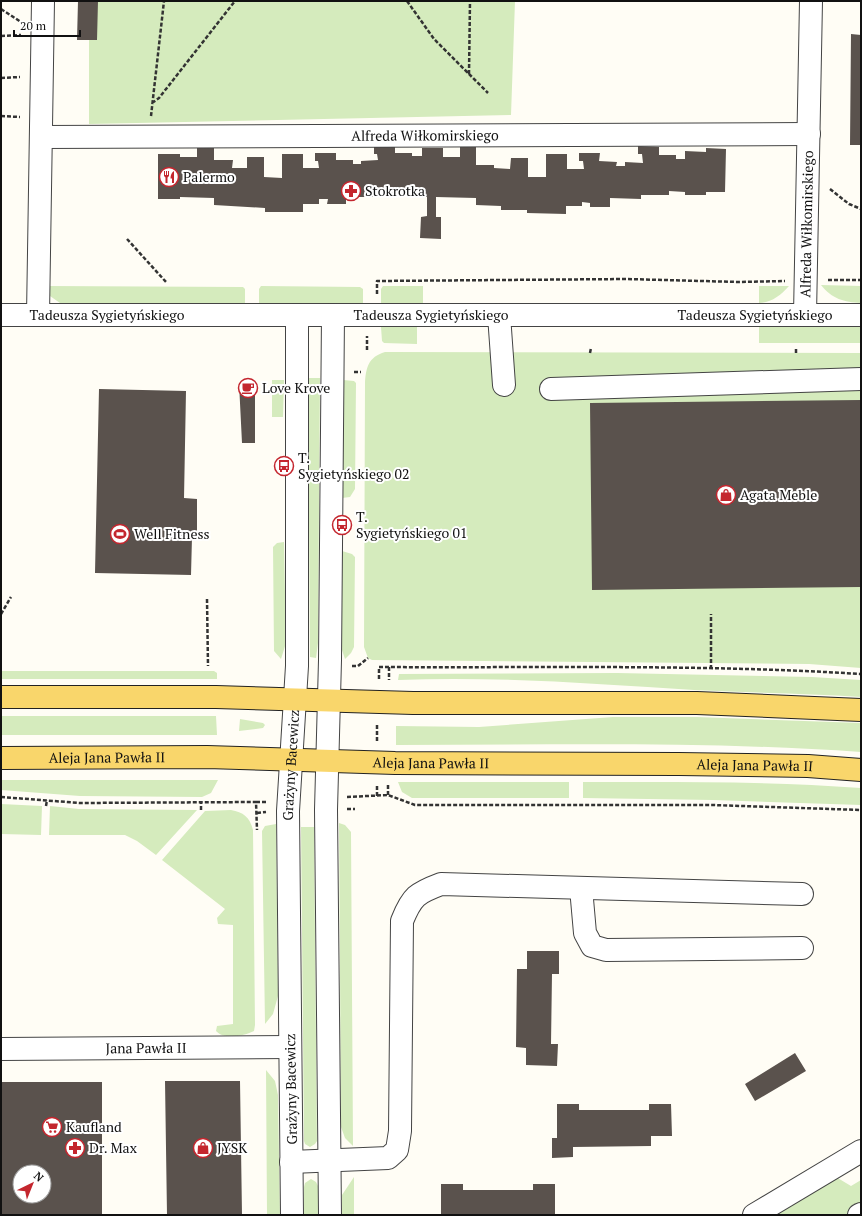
<svg xmlns="http://www.w3.org/2000/svg" width="862" height="1216" font-family="'PT Serif',serif">
  <style>
    .green { fill: #d5ebbd }
    .building { fill: #5a524d; fill-rule: evenodd }
    .lines { fill: none; stroke-linecap: round; stroke-linejoin: round }
    .minor-casing { stroke: #444; stroke-width: 24 }
    .major-casing { stroke: #222; stroke-width: 24 }
    .path { stroke: #333; stroke-width: 2.5; stroke-dasharray: 4 2; stroke-linecap: butt }
    .minor { stroke: #fff; stroke-width: 22 }
    .major { stroke: #f9d66b; stroke-width: 22 }
    .labels { text-anchor: middle; stroke-width: 4; stroke-linejoin: round; paint-order: stroke }
    .street-label { font-size: 14px; fill: #111; stroke: #fff }
    .poi-label { font-size: 14px; fill: #111; stroke: #fff; text-anchor: start }
  </style>
  <rect width="100%" height="100%" fill="#fffdf5"/>
  <path class="green" d="M89,1H515L511,115L89,124Z
    M821,285L861,286V303C844,302 832,299 821,285Z
    M47,286L243,287L245,289V303H60L50,296Z
    M261,286L360,287L363,289V303H259V289Z
    M383,286H423V303H381V289Z
    M759,286H789C781,295 771,303 759,303Z
    M417,326V344L384,343L382,341L381,327Z
    M759,327H861V343H759Z
    M385,352L861,353V668L809,664L372,660L368,658L364,647L365,383C366,368 368,357 385,352Z
    M308,378H320L318,643L316,658L310,657Z
    M272,380H284L283,417H272Z
    M343,380L354,381L356,383L355,489L350,497L342,498Z
    M284,542L286,643L281,659L274,651L273,547L277,543Z
    M342,551L352,554L355,557L354,647L351,653L345,659L341,647Z
    M1,671H214L217,673V679H1Z
    M617,673L812,677L861,680V697C805,693 750,693 694,690C596,684 497,676 398,680L399,674Z
    M1,716H216L217,735H1Z
    M613,717H697L861,723V752C707,741 550,745 396,745V726L479,727Z
    M240,719L263,723L265,725L263,728L239,731Z
    M1,780H218L211,793L202,797L80,796L1,790Z
    M398,782H569V798H412L402,792Z
    M583,782C676,782 769,781 861,788V805L713,800L583,798Z
    M1,804L42,806L41,835L1,834Z
    M50,806L79,809L197,810L156,855L137,841L125,835H49Z
    M231,810C243,812 250,817 253,830L255,1025L254,1031C244,1036 224,1040 216,1031L217,1026L233,1024V925L218,924L217,918L225,909L162,860L205,811Z
    M339,823L345,825L351,832L353,1146L345,1138L341,1127Z
    M276,824L278,996L273,1014L265,1024L262,831L265,826Z
    M301,827H314L317,1141L315,1144L310,1147L305,1144L304,1141Z
    M266,1070L275,1081L278,1095L280,1215H267Z
    M354,1177V1215H342V1195Z
    M836,1177L851,1186L861,1180V1205L845,1215H772Z
    M311,1179L316,1182L318,1186V1215H304V1187L305,1183Z"/>
  <path class="building" d="M78,1H98L97,40H77Z
    M851,34L861,35V145H850Z
    M197,145H214V160H233L232,168H247V157H264V177L282,178V154H303V168H319L318,161H315V153H336V160H353V164H361V161L378,160L377,154H374V145H395V153H412V156H422V148H443V157H460V145H476V165H494V168L510,169L511,158H528V177H546V154H567V169H584L583,161H579V153H600L599,161L617,162L616,166H625V162L643,163L642,154H638V146L659,147V155H676V159H685V151L706,152V148L726,149L725,192H706V195H685V192L669,191V195H641V199L610,198V207H590V203L582,202V206H566V214L527,213V210H501V206L476,205V198L436,197V217H441V239L420,238L421,217L427,216V197H421L422,189H406V196H386V192H378V197H346V204H327L328,199H319V204H303V212H265V208L214,205V198L180,197V199H158V154H180V157H197Z
    M239,383H255V443H242Z
    M99,389L186,391L184,498L197,499V537H192L191,575L95,573Z
    M861,400V587L592,590L590,403Z
    M527,951H559V974H552L551,1044H558L557,1066L526,1065V1048L516,1047L517,969H527Z
    M795,1053L806,1071L755,1101L745,1084Z
    M165,1081H240L242,1215H167Z
    M1,1082H102V1215H1ZM20,1172H44V1196H20Z
    M557,1104H579V1110H649V1104H671L672,1136H651V1146L573,1147V1157L552,1158V1138H557Z
    M441,1184H463V1190H533V1184H555V1215H441Z"/>
  <g class="lines">
    <g class="minor-casing">
      <g id="minor">
        <path id="s1" d="M42,137L809,134"/>
        <path id="s2" d="M1,315H861"/>
        <path d="M38,315L43,1"/>
        <path d="M499,315L504,385"/>
        <path id="s3" d="M805,315L811,1"/>
        <path d="M551,389L861,379"/>
        <path d="M581,888L585,933L592,946L606,950L802,948"/>
        <path id="s4" d="M1,1049L290,1047"/>
        <path d="M291,1162L388,1158L397,1150L400,1131L402,921C412,896 417,893 441,884L802,894"/>
        <path id="s5" d="M292,1215L288,811L297,666V315"/>
        <path d="M330,1215L326,810L330,660L333,315"/>
        <path d="M754,1215L861,1151"/>
        <path d="M859,1215L861,1214"/>
      </g>
    </g>
    <g class="major-casing">
      <g id="major">
        <path d="M1,697H216L413,703H697L861,710"/>
        <path id="s6" d="M1,758L207,757L395,763L679,764L808,766L861,770"/>
      </g>
    </g>
    <path class="path" d="M407,1L434,39L488,93
      M1,9L21,22
      M1,36L21,35
      M469,74L470,1
      M1,78L20,77
      M152,103L159,98L235,1
      M1,116L20,117
      M151,116L164,1
      M830,189L849,204L861,209
      M127,239L166,282
      M828,280H861
      M377,294V281L626,279L739,282L785,281
      M367,350V336
      M590,353L591,348
      M796,353V348
      M354,372H361
      M207,599L208,666
      M1,614L11,597
      M352,666H358L368,658
      M389,667V680
      M711,669V614
      M379,679V667C539,668 701,664 861,674
      M377,741V724
      M388,785V795
      M377,796V784
      M1,797L80,803L256,802L257,830
      M347,797L388,795L415,805H712L861,810
      M256,802H267
      M46,806L47,800
      M347,809H355
      M201,810V803
      M257,813L266,812"/>
    <use href="#minor" class="minor"/>
    <use href="#major" class="major"/>
  </g>
  <defs>
    <g id="restaurant-ring" transform="scale(1)"><circle r="9.5" fill="#fff" stroke="#c4262e" stroke-width="1.5"/><path d="M-5-6h1v4h1v-4h1v4h1v-4h1v5L-1.5 .5V6h-2V.5L-5-1ZM5-6V6H3V1.5H1.5Q1.5-4 5-6Z" fill="#c4262e"/></g>
    <g id="pharmacy-ring" transform="scale(1)"><circle r="9.5" fill="#fff" stroke="#c4262e" stroke-width="1.5"/><path d="M-2-6h4v4h4v4h-4v4h-4v-4h-4v-4h4Z" fill="#c4262e"/></g>
    <g id="cafe-ring" transform="scale(1)"><circle r="9.5" fill="#fff" stroke="#c4262e" stroke-width="1.5"/><path d="M-5.5-4.5H6V0H3Q3 3.5 0 3.5H-2.5Q-5.5 3.5-5.5 0ZM3-3.2v2h1.7v-2ZM-6 4.5H4V6H-6Z" fill="#c4262e"/></g>
    <g id="bus-ring" transform="scale(1)"><circle r="9.5" fill="#fff" stroke="#c4262e" stroke-width="1.5"/><path d="M-5-6H5V4H4V6H2V4H-2V6H-4V4H-5ZM-3.5-4V0h7V-4ZM-3.5 1.2v1.5H-2V1.2ZM2 1.2v1.5H3.5V1.2Z" fill="#c4262e"/></g>
    <g id="shop-ring" transform="scale(1)"><circle r="9.5" fill="#fff" stroke="#c4262e" stroke-width="1.5"/><path d="M-5-2.5h2.3a2.7 3.5 0 0 1 5.4 0H5L5.5 6h-11ZM-1.5-2.5h3a1.5 2.3 0 0 0-3 0Z" fill="#c4262e"/></g>
    <g id="stadium-ring" transform="scale(1)"><circle r="9.5" fill="#fff" stroke="#c4262e" stroke-width="1.5"/><path d="M0-5a6.5 5 0 1 0 0 10a6.5 5 0 1 0 0-10ZM-3.5-1.8h7v3.6h-7Z" fill="#c4262e"/></g>
    <g id="supermarket-ring" transform="scale(1)"><circle r="9.5" fill="#fff" stroke="#c4262e" stroke-width="1.5"/><path d="M-6-5.5h2.5l.6 2H6L4.5 2H-2.5L-4.4-4H-6ZM-1.5 3.2a1.3 1.3 0 1 0 .1 0ZM3 3.2a1.3 1.3 0 1 0 .1 0Z" fill="#c4262e"/></g>
  </defs>
  <g fill-rule="evenodd">
    <use href="#restaurant-ring" x="169" y="177"/>
    <use href="#pharmacy-ring" x="351" y="191"/>
    <use href="#cafe-ring" x="248" y="388"/>
    <use href="#bus-ring" x="284" y="466"/>
    <use href="#shop-ring" x="726" y="495"/>
    <use href="#bus-ring" x="342" y="525"/>
    <use href="#stadium-ring" x="120" y="534"/>
    <use href="#supermarket-ring" x="52" y="1127"/>
    <use href="#pharmacy-ring" x="75" y="1148"/>
    <use href="#shop-ring" x="203" y="1148"/>
  </g>
  <g class="labels">
    <g class="street-label">
      <text dy="5" stroke="none"><textPath href="#s1" startOffset="383">Alfreda Wiłkomirskiego</textPath></text>
      <text dy="5" stroke="none"><textPath href="#s3" startOffset="91">Alfreda Wiłkomirskiego</textPath></text>
      <text dy="5" stroke="none"><textPath href="#s2" startOffset="106">Tadeusza Sygietyńskiego</textPath></text>
      <text dy="5" stroke="none"><textPath href="#s2" startOffset="430">Tadeusza Sygietyńskiego</textPath></text>
      <text dy="5" stroke="none"><textPath href="#s2" startOffset="754">Tadeusza Sygietyńskiego</textPath></text>
      <text dy="5" stroke="none"><textPath href="#s6" startOffset="106">Aleja Jana Pawła II</textPath></text>
      <text dy="5" stroke="none"><textPath href="#s6" startOffset="430">Aleja Jana Pawła II</textPath></text>
      <text dy="5" stroke="none"><textPath href="#s5" startOffset="450">Grażyny Bacewicz</textPath></text>
      <text dy="5" stroke="none"><textPath href="#s6" startOffset="754">Aleja Jana Pawła II</textPath></text>
      <text dy="5" stroke="none"><textPath href="#s4" startOffset="145">Jana Pawła II</textPath></text>
      <text transform="translate(291 1089) rotate(-91)" y="5">Grażyny Bacewicz</text>
    </g>
    <g class="poi-label">
      <text x="183" y="182">Palermo</text>
      <text x="365" y="196">Stokrotka</text>
      <text x="262" y="393">Love Krove</text>
      <text x="298" y="463">T.<tspan x="298" dy="16">Sygietyńskiego 02</tspan></text>
      <text x="740" y="500">Agata Meble</text>
      <text x="356" y="522">T.<tspan x="356" dy="16">Sygietyńskiego 01</tspan></text>
      <text x="134" y="539">Well Fitness</text>
      <text x="66" y="1132">Kaufland</text>
      <text x="89" y="1153">Dr. Max</text>
      <text x="217" y="1153">JYSK</text>
    </g>
  </g>
  <rect width="862" height="1216" fill="none" stroke="#111111" stroke-width="4"/>
  <g transform="translate(32 1184) rotate(43)"><circle r="19" fill="#ffffff" stroke="#a0a0a0"/>
  <path d="M0-3L7 15L0 10L-7 15Z" fill="#c4262e"/>
  <text y="-6" font-size="11" font-weight="bold" text-anchor="middle" fill="#111111">N</text>
  </g>
  <path d="M14 30v6h66v-6" fill="none" stroke="#111111" stroke-width="2"/>
  <text x="20" y="30" font-size="12" fill="#111111" stroke="#ffffff" stroke-width="3" paint-order="stroke">20 m</text>
</svg>
